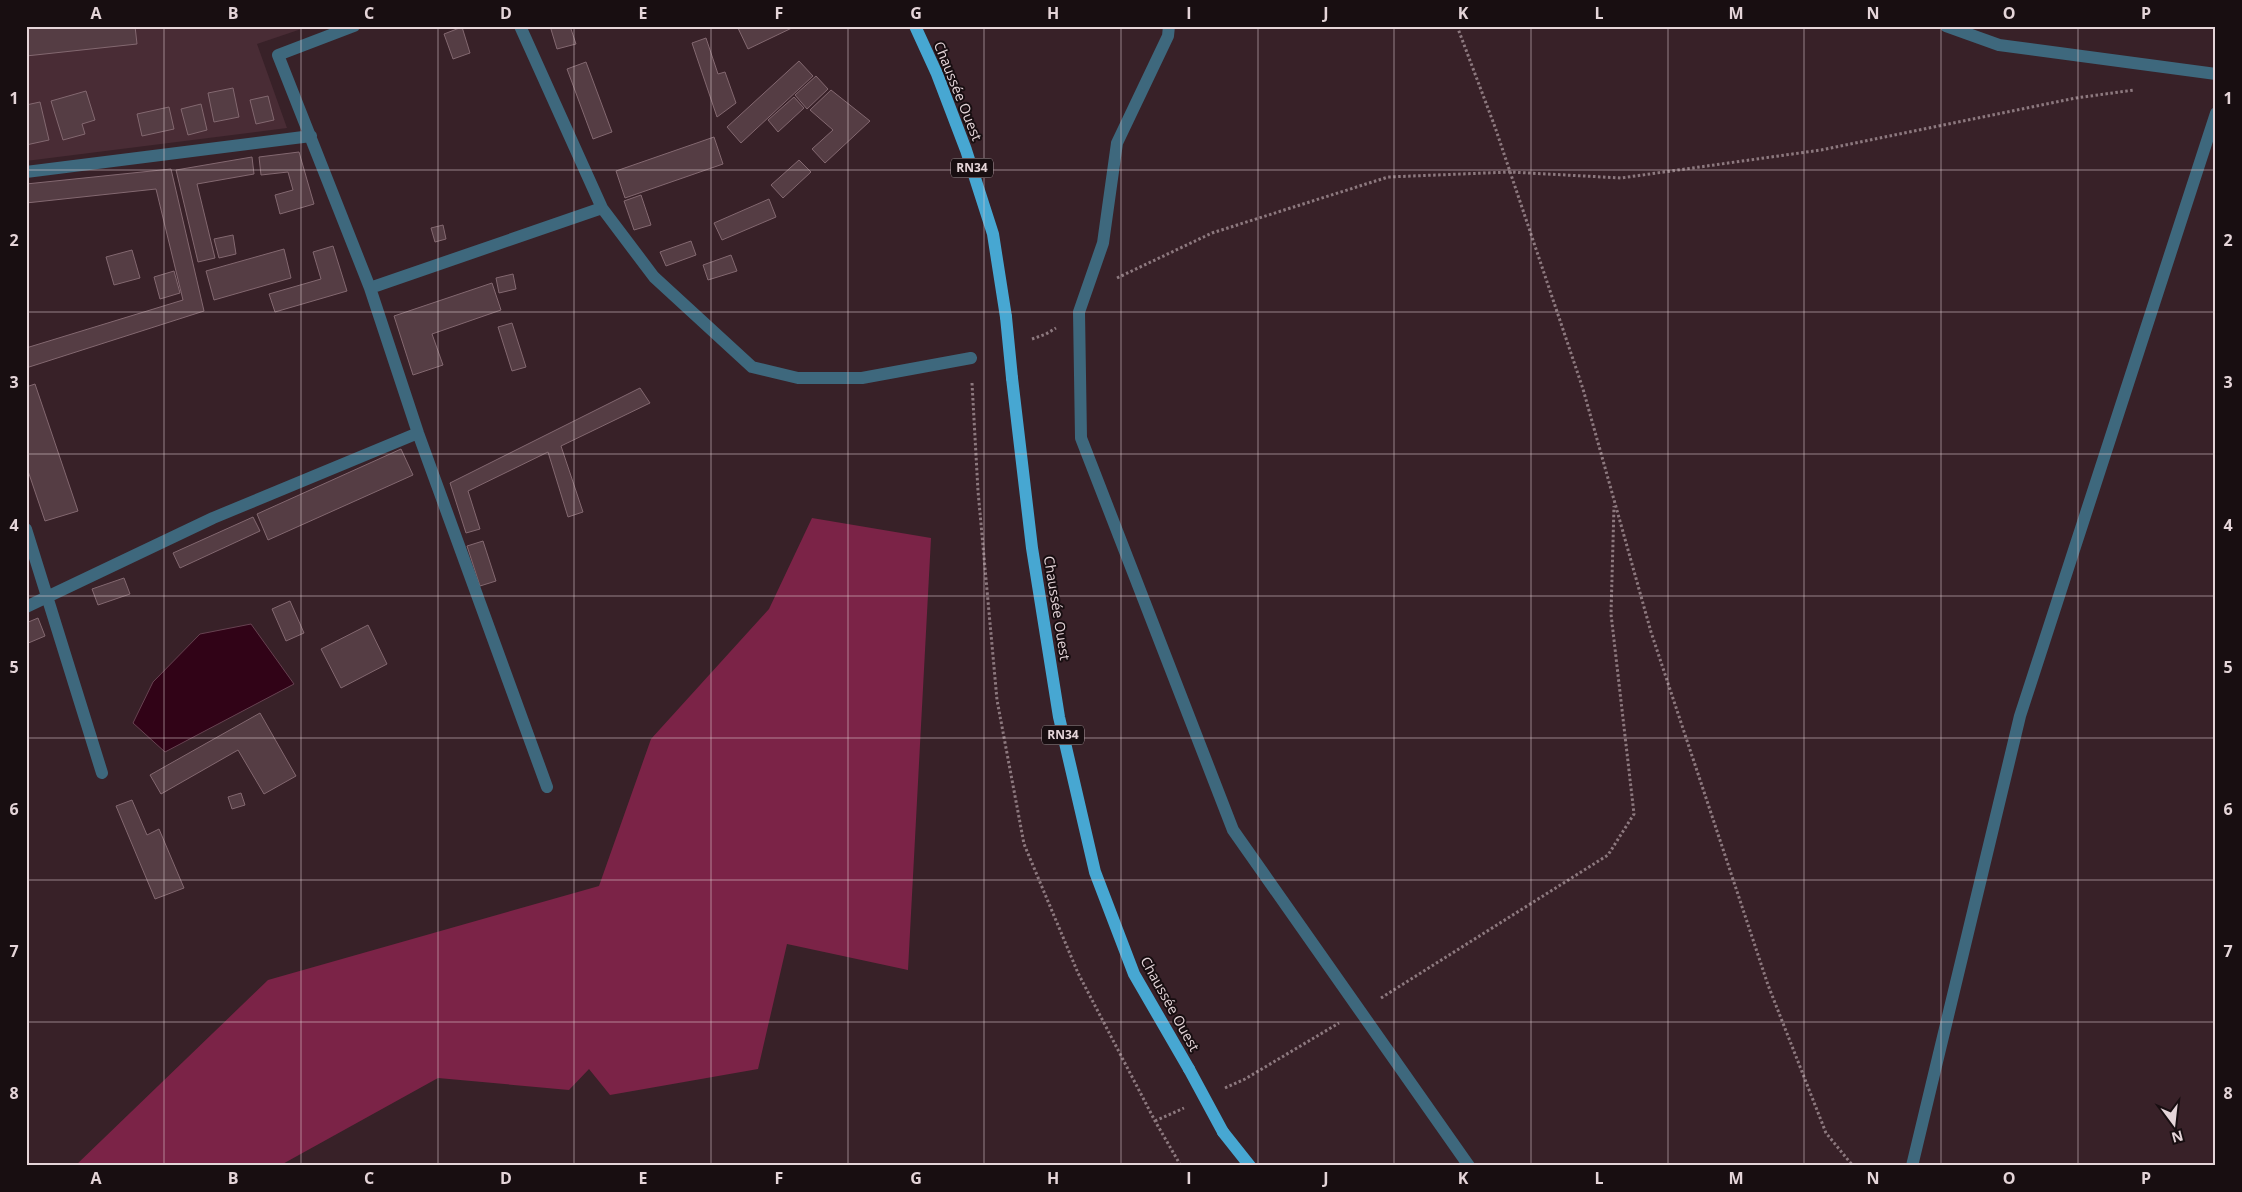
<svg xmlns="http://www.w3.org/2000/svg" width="2242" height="1192" font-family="'Open Sans',sans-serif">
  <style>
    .built { fill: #492c35 }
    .green { fill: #7b2347 }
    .water { fill: #310317; stroke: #674251 }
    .building { fill: #553d44; stroke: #836870 }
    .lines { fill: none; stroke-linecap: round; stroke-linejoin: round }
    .path { stroke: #8d797f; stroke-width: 3; stroke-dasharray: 2.5 2.5; stroke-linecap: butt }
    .minor { stroke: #3e687d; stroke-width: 12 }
    .primary { stroke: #47a7d2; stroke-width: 12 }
    .primary-bridge { stroke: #47a7d2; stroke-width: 12 }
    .grid { fill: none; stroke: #e5d5d9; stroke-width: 1; stroke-opacity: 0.55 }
    .labels { text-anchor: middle; stroke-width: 4; stroke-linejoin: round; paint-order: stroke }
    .shield { fill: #180e11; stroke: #a8999d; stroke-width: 1 }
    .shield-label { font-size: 12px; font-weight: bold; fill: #e5d5d9 }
    .street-label { font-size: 14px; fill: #e5d5d9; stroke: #180e11 }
    .neatline { fill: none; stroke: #e5d5d9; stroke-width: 2 }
    .grid-label { font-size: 16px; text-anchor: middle; font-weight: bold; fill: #e5d5d9 }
  </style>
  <rect width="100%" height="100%" fill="#382128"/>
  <path class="built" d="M26,26H310L257,44L287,128L26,161Z"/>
  <path class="green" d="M812,518L931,538L908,970L787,944L758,1069L610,1095L589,1069L569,1090L438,1078L279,1166H75L268,980L599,886L651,739L769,609Z"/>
  <path class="water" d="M251,624L294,684L165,752L133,723L153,682L200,634Z"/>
  <path class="building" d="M26,26H135L137,44L26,56Z
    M550,26H570L576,44L557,49Z
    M737,26H796L748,49Z
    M462,27L470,53L453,59L444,34Z
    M706,38L718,74L725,72L736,103L717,117L692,43Z
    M799,61L813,76L741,143L727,127Z
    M586,62L612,132L593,139L567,69Z
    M816,76L828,89L807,109L795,95Z
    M233,88L239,117L214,122L208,93Z
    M831,90L870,121L825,163L812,149L833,130L810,110Z
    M86,91L95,120L82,124L85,134L63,140L51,101Z
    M268,96L274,120L256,124L250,100Z
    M794,97L804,108L778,132L768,120Z
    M40,102L49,140L26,145V105Z
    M201,104L207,130L188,135L181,109Z
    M169,107L174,129L142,136L137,114Z
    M714,137L723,164L625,198L616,171Z
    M299,152L314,204L280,214L275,195L293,190L288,172L261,175L259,157Z
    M252,157L254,174L197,184L215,258L198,262L176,170Z
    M799,160L811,172L783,198L771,185Z
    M171,169L204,311L26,368V348L183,300L156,189L26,203V184Z
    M641,195L651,225L634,230L624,201Z
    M769,199L776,217L722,240L714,223Z
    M443,225L446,239L435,242L431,228Z
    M233,235L236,254L219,258L214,239Z
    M691,241L696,255L666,266L660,252Z
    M333,246L347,291L275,312L269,294L321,279L313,252Z
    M284,249L291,278L214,300L206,271Z
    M132,250L140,278L114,285L106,257Z
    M731,255L737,271L708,280L703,265Z
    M174,271L180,293L160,299L154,277Z
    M513,274L516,289L499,293L496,278Z
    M492,283L501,310L432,334L443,365L413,375L394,316Z
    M512,323L526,367L512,371L498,327Z
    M35,384L78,511L45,521L26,465V387Z
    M640,388L650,403L561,446L583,512L568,517L548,452L468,491L480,529L466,533L450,483Z
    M401,449L413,475L268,540L257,514Z
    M253,517L260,531L180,568L173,553Z
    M483,541L496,581L480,586L467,546Z
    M124,578L130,594L98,605L92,589Z
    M290,601L304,633L286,641L272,609Z
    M38,618L45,636L26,644V623Z
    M368,625L387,664L341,688L321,649Z
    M260,713L296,776L264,794L238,750L161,794L150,775Z
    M241,793L245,805L232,809L228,797Z
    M132,800L147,835L159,829L184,888L155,899L116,806Z"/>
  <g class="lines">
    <path class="path" d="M1457,26L1495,127L1583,389L1651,632L1768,985L1826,1133L1853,1166
      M1117,278L1212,233L1388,177L1510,172L1621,178L1821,150L2076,98L2134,90
      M1032,339L1046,334L1056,328
      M972,383L978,491L997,700L1024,844L1078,973L1155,1121L1181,1166
      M1381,998L1608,855L1634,814L1611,614L1614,506
      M1225,1088L1245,1079L1339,1023
      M1155,1121L1184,1108"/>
    <path class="minor" d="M354,26L278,55L370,288L418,433L547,787
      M520,26L602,208L654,277L752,367L798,378H862L971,358
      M1169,26L1168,36L1117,143L1103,243L1079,312L1081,438L1233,830L1469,1166
      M1946,26L1999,45L2216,74
      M26,172L311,136
      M370,288L602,208
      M26,529L102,773
      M26,607L213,518L418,433
      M1912,1166L2020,716L2216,113"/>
    <path class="primary" d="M915,26L937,74L966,150L993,234L1006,317
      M1012,378L1032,548L1059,717L1095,872L1134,974L1189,1069
      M1223,1132L1250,1166"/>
    <path class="primary-bridge" d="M1006,317L1012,378
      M1189,1069L1223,1132"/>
  </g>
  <path class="grid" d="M164,26V1166M301,26V1166M438,26V1166M574,26V1166M711,26V1166M848,26V1166M984,26V1166M1121,26V1166M1258,26V1166M1394,26V1166M1531,26V1166M1668,26V1166M1804,26V1166M1941,26V1166M2078,26V1166M26,170H2216M26,312H2216M26,454H2216M26,596H2216M26,738H2216M26,880H2216M26,1022H2216"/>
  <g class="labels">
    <g class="shield">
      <rect x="951" y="158.5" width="42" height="19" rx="4"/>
      <rect x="1042" y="725.5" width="42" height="19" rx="4"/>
    </g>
    <g class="shield-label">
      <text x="972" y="172">RN34</text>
      <text x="1063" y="739">RN34</text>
    </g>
    <g class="street-label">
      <text transform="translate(958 91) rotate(68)" y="5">Chaussée Ouest</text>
      <text transform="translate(1057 608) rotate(81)" y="5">Chaussée Ouest</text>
      <text transform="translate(1170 1004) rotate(61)" y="5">Chaussée Ouest</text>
    </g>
  </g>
  <rect width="2242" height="1192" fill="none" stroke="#180e11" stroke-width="55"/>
  <g transform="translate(2174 1124) rotate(165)" stroke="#180e11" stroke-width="4" paint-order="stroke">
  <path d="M0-4L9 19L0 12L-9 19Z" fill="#e5d5d9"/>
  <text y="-8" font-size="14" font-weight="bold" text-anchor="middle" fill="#e5d5d9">N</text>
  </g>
  <rect x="28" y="28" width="2186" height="1136" class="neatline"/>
  <g class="grid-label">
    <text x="96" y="19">A</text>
    <text x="233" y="19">B</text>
    <text x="369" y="19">C</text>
    <text x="506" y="19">D</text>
    <text x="643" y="19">E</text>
    <text x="779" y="19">F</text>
    <text x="916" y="19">G</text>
    <text x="1053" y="19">H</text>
    <text x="1189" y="19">I</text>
    <text x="1326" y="19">J</text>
    <text x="1463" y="19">K</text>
    <text x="1599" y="19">L</text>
    <text x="1736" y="19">M</text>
    <text x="1873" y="19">N</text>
    <text x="2009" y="19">O</text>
    <text x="2146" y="19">P</text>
    <text x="14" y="104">1</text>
    <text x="2228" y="104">1</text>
    <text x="14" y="246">2</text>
    <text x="2228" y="246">2</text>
    <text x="14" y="388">3</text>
    <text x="2228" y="388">3</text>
    <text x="14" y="531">4</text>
    <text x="2228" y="531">4</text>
    <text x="14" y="673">5</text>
    <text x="2228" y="673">5</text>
    <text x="14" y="815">6</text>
    <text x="2228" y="815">6</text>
    <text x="14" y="957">7</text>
    <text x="2228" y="957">7</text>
    <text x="14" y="1099">8</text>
    <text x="2228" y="1099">8</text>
    <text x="96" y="1184">A</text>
    <text x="233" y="1184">B</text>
    <text x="369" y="1184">C</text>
    <text x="506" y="1184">D</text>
    <text x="643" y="1184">E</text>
    <text x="779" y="1184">F</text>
    <text x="916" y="1184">G</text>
    <text x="1053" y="1184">H</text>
    <text x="1189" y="1184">I</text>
    <text x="1326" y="1184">J</text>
    <text x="1463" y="1184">K</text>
    <text x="1599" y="1184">L</text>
    <text x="1736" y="1184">M</text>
    <text x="1873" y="1184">N</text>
    <text x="2009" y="1184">O</text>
    <text x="2146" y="1184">P</text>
  </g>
</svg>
